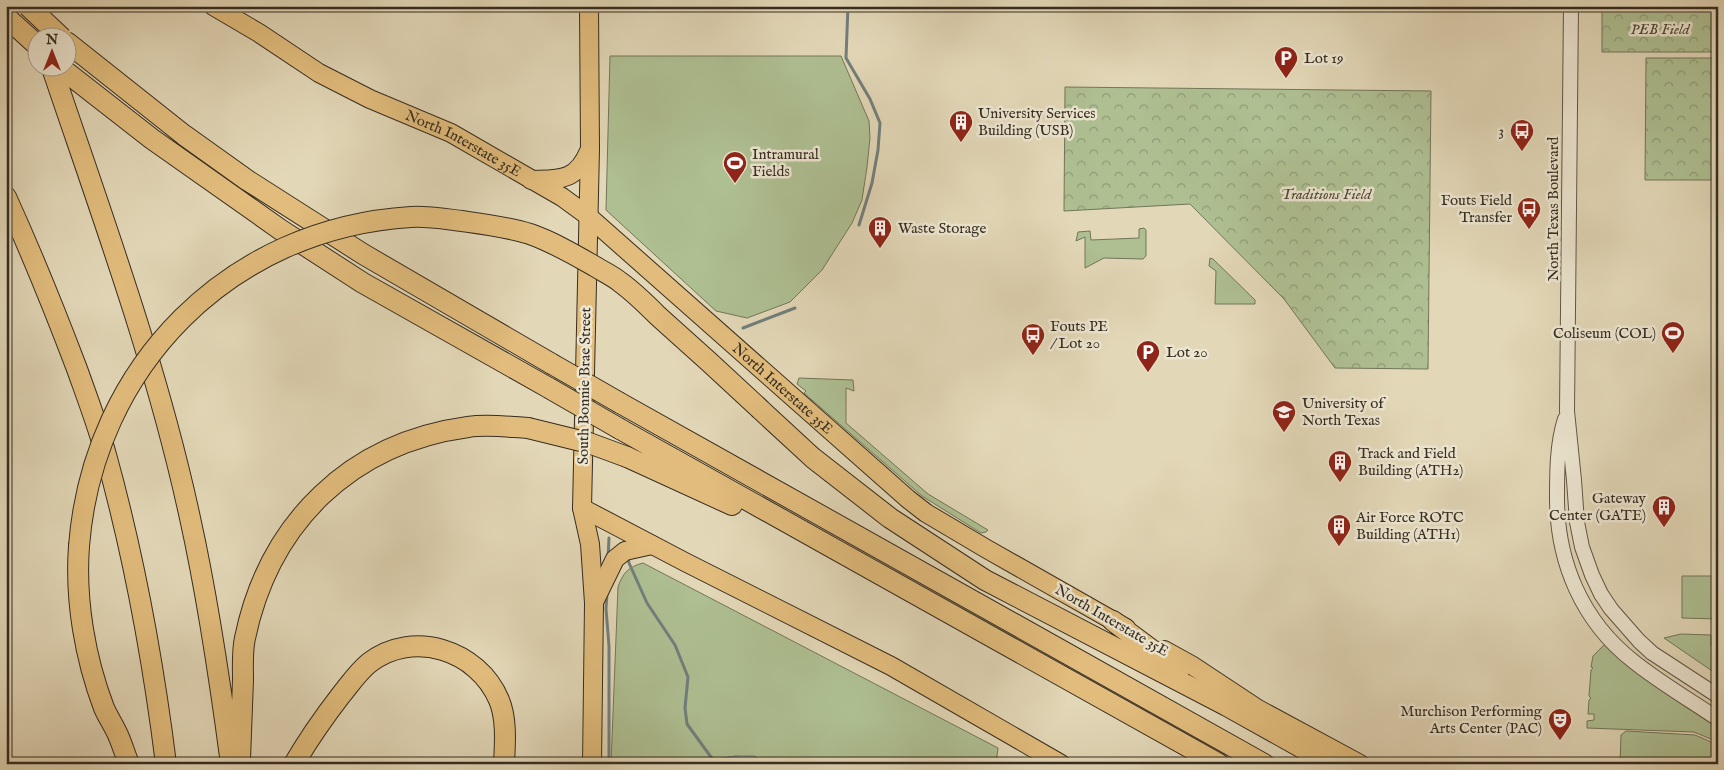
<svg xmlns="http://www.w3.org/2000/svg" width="1724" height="770" font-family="'IM FELL English',serif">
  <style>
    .grass { fill: #aebf92; stroke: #72765a }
    .park { fill: url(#park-crowns); stroke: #72765a }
    .water { fill: #98b7b8; stroke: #717f7c }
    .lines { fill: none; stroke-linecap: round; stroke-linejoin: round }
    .stream { stroke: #717f7c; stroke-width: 3 }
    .minor-casing { stroke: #615746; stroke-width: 16 }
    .major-casing { stroke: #362c21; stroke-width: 20 }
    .highway-casing { stroke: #362c21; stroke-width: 22 }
    .minor { stroke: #ece5d0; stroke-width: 14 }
    .major { stroke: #e1bc7c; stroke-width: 18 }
    .highway { stroke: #e1bc7c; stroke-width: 20 }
    .highway-bridge-casing { stroke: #362c21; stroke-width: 22; stroke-linecap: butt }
    .highway-bridge { stroke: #e1bc7c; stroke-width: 20 }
    .labels { text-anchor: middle; stroke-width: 5; stroke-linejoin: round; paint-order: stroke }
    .park-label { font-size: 15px; font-style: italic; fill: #4e4938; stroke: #ece5d0 }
    .poi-label { font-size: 15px; fill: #362c21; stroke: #ece5d0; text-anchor: start }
    .street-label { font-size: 15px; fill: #362c21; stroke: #ece5d0 }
  </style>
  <defs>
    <pattern id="park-crowns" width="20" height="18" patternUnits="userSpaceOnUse" patternTransform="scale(1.25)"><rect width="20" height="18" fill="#aebf92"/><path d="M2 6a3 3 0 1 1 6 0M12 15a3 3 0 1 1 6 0" fill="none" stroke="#8e9b77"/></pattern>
  </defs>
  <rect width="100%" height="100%" fill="#e2d7b7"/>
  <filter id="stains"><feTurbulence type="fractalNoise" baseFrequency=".004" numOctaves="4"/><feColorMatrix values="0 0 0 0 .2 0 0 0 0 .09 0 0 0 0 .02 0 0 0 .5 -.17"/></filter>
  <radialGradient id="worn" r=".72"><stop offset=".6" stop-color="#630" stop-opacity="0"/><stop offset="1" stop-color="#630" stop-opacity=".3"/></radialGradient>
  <path class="grass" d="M610,56H841L869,121L870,138L867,167L862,200L852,223L822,270L790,302L747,318L716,311L606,210Z
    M1144,228L1146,230V256L1143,259L1104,258L1085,268V237L1076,241L1078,232L1090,231L1091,240L1139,238V229Z
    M1210,258L1213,259L1255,300V304H1215L1216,271L1209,266Z
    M799,378L853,380L854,391L846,388V423L928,494L988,530L986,532L981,533L922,496L804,393L806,391L797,384Z
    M643,563L998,748L996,764H762V762L736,756L712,760V764H611L618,587C623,573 628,567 643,563Z
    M1682,576H1718V619L1682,618Z
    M1681,634L1711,635V645L1718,646V675L1664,638Z
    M1605,644L1718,728V742L1694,732L1587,728V721L1594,720V714H1588L1589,700L1591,698L1589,696L1591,670L1593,668L1591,667L1593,656Z
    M1626,731L1695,735L1718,745V764H1620L1621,735Z"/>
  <path class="park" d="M1602,6H1718V52H1602Z
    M1646,58H1718V180H1645Z
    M1065,87L1431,91L1428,369L1335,368L1284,299L1190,204L1064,211Z"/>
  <path class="water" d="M736,756H755L762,764H712V760Z"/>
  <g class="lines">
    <path class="stream" d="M848,6L846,58L870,99L880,123L878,150L872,183L859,225
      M743,328L795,308
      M628,556L629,563L647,603L675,645L688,677L685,708L687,724L716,764
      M608,558L609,538
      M607,594L606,609L609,646V764"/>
    <g class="minor-casing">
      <path id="minor" d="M1571,6L1567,411L1574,480L1577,522L1582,547L1592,575L1601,594L1611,609L1639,641L1652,653L1718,696
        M1565,419C1557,444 1557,472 1557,498C1557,562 1582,621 1633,661C1659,682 1690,700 1718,719"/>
    </g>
    <g class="major-casing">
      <g id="major">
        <path id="s1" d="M213,6L259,33L319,73L370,99L451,133L562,197L588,216L908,499L926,513L985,548L1126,628"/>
        <path d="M589,6L590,149L582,508L590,544L594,603L592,764"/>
        <path d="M531,180C559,179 576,182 589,151"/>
        <path d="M582,508L685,562L891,666L1061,764"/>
        <path d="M595,600L615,559L625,551L652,545"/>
        <path d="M1164,650L1193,666L1258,709L1360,764"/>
      </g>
    </g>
    <g class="highway-casing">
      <path id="highway" d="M6,17L38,46
        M68,43L184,135L247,180L363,254L552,364
        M52,68C102,216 157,365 190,518C208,599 220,681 231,764
        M61,68L152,139L281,230L363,283L549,388
        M6,197C32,254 55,311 77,369C87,397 98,426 106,455C134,556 153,660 166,764
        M620,403L1264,764
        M761,410L813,458L890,518L985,580L1227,706L1331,764
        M620,429L1219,764
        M627,457L732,505
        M79,546C75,600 85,658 104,708C108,717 114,726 118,735C122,744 125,754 129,764
        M1113,621L1179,670
        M240,759C241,733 242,706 243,680C243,666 242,651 245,638C269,523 350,443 468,427C488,424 509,427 528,428
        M294,764C308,740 324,717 341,695C350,684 358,672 369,663C413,629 478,650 499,700C507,719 505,743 504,764"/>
    </g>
    <use href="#minor" class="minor"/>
    <use href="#major" class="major"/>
    <use href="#highway" class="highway"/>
    <g class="highway-bridge-casing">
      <path id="highway-bridge" d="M28,6L62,38
        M552,364L620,403
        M549,388L620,429
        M528,428L589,443L627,457
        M79,546C93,366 230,228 411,217C427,216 445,219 462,221C484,224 508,227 530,234C553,242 575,255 596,267C604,272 613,276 620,282C634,292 646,304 658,316C693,347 727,378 761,410"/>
    </g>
    <use href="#highway-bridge" class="highway-bridge"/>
  </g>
  <defs>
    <g id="parking-pin" transform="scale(1.25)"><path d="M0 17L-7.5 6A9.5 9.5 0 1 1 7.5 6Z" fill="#8f2418" stroke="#ece5d0"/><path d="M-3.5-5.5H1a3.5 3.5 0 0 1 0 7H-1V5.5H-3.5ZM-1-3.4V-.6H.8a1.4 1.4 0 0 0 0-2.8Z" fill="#fff"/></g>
    <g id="building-pin" transform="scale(1.25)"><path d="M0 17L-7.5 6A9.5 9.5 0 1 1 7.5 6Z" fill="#8f2418" stroke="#ece5d0"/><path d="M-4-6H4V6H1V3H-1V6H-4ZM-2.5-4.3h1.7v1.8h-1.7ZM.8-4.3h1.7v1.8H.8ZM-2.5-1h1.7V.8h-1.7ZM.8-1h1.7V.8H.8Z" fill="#fff"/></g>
    <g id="bus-pin" transform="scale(1.25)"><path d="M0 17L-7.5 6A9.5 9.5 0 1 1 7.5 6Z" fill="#8f2418" stroke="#ece5d0"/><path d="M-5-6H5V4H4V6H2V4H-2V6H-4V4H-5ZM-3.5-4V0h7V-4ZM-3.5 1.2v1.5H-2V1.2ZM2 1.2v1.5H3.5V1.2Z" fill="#fff"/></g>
    <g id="stadium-pin" transform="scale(1.25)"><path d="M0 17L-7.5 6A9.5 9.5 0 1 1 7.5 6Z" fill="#8f2418" stroke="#ece5d0"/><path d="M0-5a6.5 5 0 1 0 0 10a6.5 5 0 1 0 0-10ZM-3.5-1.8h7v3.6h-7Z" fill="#fff"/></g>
    <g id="university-pin" transform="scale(1.25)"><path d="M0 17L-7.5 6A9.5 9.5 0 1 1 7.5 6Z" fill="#8f2418" stroke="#ece5d0"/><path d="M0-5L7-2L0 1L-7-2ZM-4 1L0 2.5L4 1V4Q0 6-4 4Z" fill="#fff"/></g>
    <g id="theatre-pin" transform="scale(1.25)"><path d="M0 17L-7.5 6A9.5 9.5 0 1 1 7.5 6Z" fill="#8f2418" stroke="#ece5d0"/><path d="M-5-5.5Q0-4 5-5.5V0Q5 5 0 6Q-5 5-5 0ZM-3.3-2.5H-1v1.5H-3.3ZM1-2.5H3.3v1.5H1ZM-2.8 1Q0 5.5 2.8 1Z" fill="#fff"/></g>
  </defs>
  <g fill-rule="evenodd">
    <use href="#parking-pin" x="1286" y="58"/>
    <use href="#building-pin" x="961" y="122"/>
    <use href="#bus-pin" x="1522" y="131"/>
    <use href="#stadium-pin" x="735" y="163"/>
    <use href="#bus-pin" x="1529" y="209"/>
    <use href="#building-pin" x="880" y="228"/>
    <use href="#stadium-pin" x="1673" y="333"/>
    <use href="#bus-pin" x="1033" y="335"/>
    <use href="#parking-pin" x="1148" y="352"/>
    <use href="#university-pin" x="1284" y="412"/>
    <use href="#building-pin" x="1340" y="462"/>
    <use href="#building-pin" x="1664" y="507"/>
    <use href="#building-pin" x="1339" y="526"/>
    <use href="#theatre-pin" x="1560" y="720"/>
  </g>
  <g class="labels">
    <g class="park-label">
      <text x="1660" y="34">PEB Field</text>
      <text x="1326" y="199">Traditions Field</text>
    </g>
    <g class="poi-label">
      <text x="1304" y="63">Lot 19</text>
      <text x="978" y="118">University Services<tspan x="978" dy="17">Building (USB)</tspan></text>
      <text x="1504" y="136" text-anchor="end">3</text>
      <text x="752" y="159">Intramural<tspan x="752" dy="17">Fields</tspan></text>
      <text x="1512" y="205" text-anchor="end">Fouts Field<tspan x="1512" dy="17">Transfer</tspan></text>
      <text x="898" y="233">Waste Storage</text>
      <text x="1050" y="331">Fouts PE<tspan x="1050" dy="17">/ Lot 20</tspan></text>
      <text x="1656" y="338" text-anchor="end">Coliseum (COL)</text>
      <text x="1166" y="357">Lot 20</text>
      <text x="1302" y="408">University of<tspan x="1302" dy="17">North Texas</tspan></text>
      <text x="1358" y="458">Track and Field<tspan x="1358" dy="17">Building (ATH2)</tspan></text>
      <text x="1646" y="503" text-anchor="end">Gateway<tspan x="1646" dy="17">Center (GATE)</tspan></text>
      <text x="1356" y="522">Air Force ROTC<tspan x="1356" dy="17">Building (ATH1)</tspan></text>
      <text x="1542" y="716" text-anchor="end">Murchison Performing<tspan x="1542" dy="17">Arts Center (PAC)</tspan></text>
    </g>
    <g class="street-label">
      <text dy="5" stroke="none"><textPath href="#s1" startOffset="286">North Interstate 35E</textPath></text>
      <text transform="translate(1553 209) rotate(-90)" y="5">North Texas Boulevard</text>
      <text transform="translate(584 386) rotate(-89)" y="5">South Bonnie Brae Street</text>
      <text dy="5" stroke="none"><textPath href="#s1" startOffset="691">North Interstate 35E</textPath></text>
      <text transform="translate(1112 620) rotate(30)" y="5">North Interstate 35E</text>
    </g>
  </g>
  <rect width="1724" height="770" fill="none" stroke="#e2d7b7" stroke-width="25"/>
  <rect x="8" y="8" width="1709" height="755" fill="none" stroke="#362c21" stroke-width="2.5"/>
  <rect x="12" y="12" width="1699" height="745" fill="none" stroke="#362c21"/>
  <g transform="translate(52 52)"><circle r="24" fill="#ece5d0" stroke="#a39b8a"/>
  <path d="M0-4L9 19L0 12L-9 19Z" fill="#8f2418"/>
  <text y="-8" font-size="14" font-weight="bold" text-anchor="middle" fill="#362c21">N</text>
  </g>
  <rect width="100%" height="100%" filter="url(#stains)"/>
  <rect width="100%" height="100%" fill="url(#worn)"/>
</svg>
